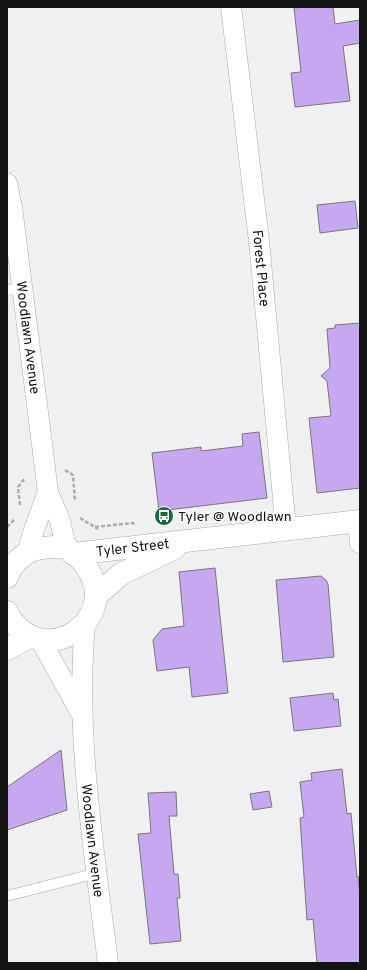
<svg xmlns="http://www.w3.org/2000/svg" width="367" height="970" font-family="Overpass,sans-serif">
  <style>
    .building { fill: #c6a8f1; stroke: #78777a }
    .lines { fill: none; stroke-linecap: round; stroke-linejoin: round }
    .service-casing { stroke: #abaaad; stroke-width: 11 }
    .minor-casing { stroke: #abaaad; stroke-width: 21 }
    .primary-casing { stroke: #abaaad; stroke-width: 23 }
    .path { stroke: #adacaf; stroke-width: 2.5; stroke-dasharray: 4 2; stroke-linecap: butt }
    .service { stroke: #fff; stroke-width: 10 }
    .minor { stroke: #fff; stroke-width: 20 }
    .primary { stroke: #fff; stroke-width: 22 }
    .labels { text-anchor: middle; stroke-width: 3; stroke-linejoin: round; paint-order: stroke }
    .street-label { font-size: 14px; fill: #131314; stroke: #fdfdff }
    .poi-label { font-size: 14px; fill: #131314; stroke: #fdfdff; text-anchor: start }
  </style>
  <rect width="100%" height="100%" fill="#f0eff2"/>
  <path class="building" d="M307,7H333L335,24L360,20V43L343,46L350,101L295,107L291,73L301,72L294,8Z
    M355,201L358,228L320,233L317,205Z
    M360,323V488L317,493L309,418L331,416L327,381L321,376L330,368L327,329L335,328V325Z
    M259,432L267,498L159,511L152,453L201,447V451L243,446L242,434Z
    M215,568L228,693L192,697L189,667L157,671L153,640L162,629L184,626L179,572Z
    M321,576L326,580L328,584L334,657L283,662L276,580Z
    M333,693L334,700L338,699L341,726L294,731L290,698Z
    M61,750L67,810L7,830V787Z
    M342,769L347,814L351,813L357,877L358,876L360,895V963H317L313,919L307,920L300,818L304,817L300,782L312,780L311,773Z
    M269,791L272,807L253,810L250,794Z
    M176,792L177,816H169L174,874H178L180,898H177L181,941L150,944L138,834L151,833L148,793Z"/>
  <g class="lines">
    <g class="service-casing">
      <path id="service" d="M7,290L22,288
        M7,896L97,873"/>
    </g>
    <g class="minor-casing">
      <g id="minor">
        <path id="s1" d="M231,7L259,241L286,530"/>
        <path id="s2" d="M7,183L12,207L48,492L60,521L66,547"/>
        <path d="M358,522L360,543"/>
        <path d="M27,553L34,530L48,492"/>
        <path id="s3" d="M85,623C75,736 94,851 108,963"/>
        <path d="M40,639L82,715"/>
      </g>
    </g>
    <g class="primary-casing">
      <g id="primary">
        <path id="s4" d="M73,554L360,521"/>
        <path d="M7,577C12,562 28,549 43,548C48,547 60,547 65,547C68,548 83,561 85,565C126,620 39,675 7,612"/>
        <path d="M96,596L121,574L175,548"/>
        <path d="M7,649L31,636"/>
      </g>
    </g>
    <path class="path" d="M65,470L73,475L75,501
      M20,505L18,487L25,478
      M80,518L98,529
      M7,527L15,519
      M95,527L133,523L135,525"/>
    <use href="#service" class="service"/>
    <use href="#minor" class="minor"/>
    <use href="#primary" class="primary"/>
  </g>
  <defs>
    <g id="bus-disc" transform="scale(1)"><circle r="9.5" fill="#196a3b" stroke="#fdfdff"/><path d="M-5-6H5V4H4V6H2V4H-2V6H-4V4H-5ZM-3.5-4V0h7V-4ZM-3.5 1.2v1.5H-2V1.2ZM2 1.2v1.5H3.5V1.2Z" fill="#fff"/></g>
  </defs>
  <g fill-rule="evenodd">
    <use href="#bus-disc" x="164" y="516"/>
  </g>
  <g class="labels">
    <g class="street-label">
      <text dy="5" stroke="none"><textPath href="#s1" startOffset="263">Forest Place</textPath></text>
      <text dy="5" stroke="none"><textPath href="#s2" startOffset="156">Woodlawn Avenue</textPath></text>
      <text dy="5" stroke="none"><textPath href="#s4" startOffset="60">Tyler Street</textPath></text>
      <text dy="5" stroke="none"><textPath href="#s3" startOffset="218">Woodlawn Avenue</textPath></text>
    </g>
    <g class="poi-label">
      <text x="178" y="521">Tyler @ Woodlawn</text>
    </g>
  </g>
  <rect width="367" height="970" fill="none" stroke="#131314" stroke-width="16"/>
</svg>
